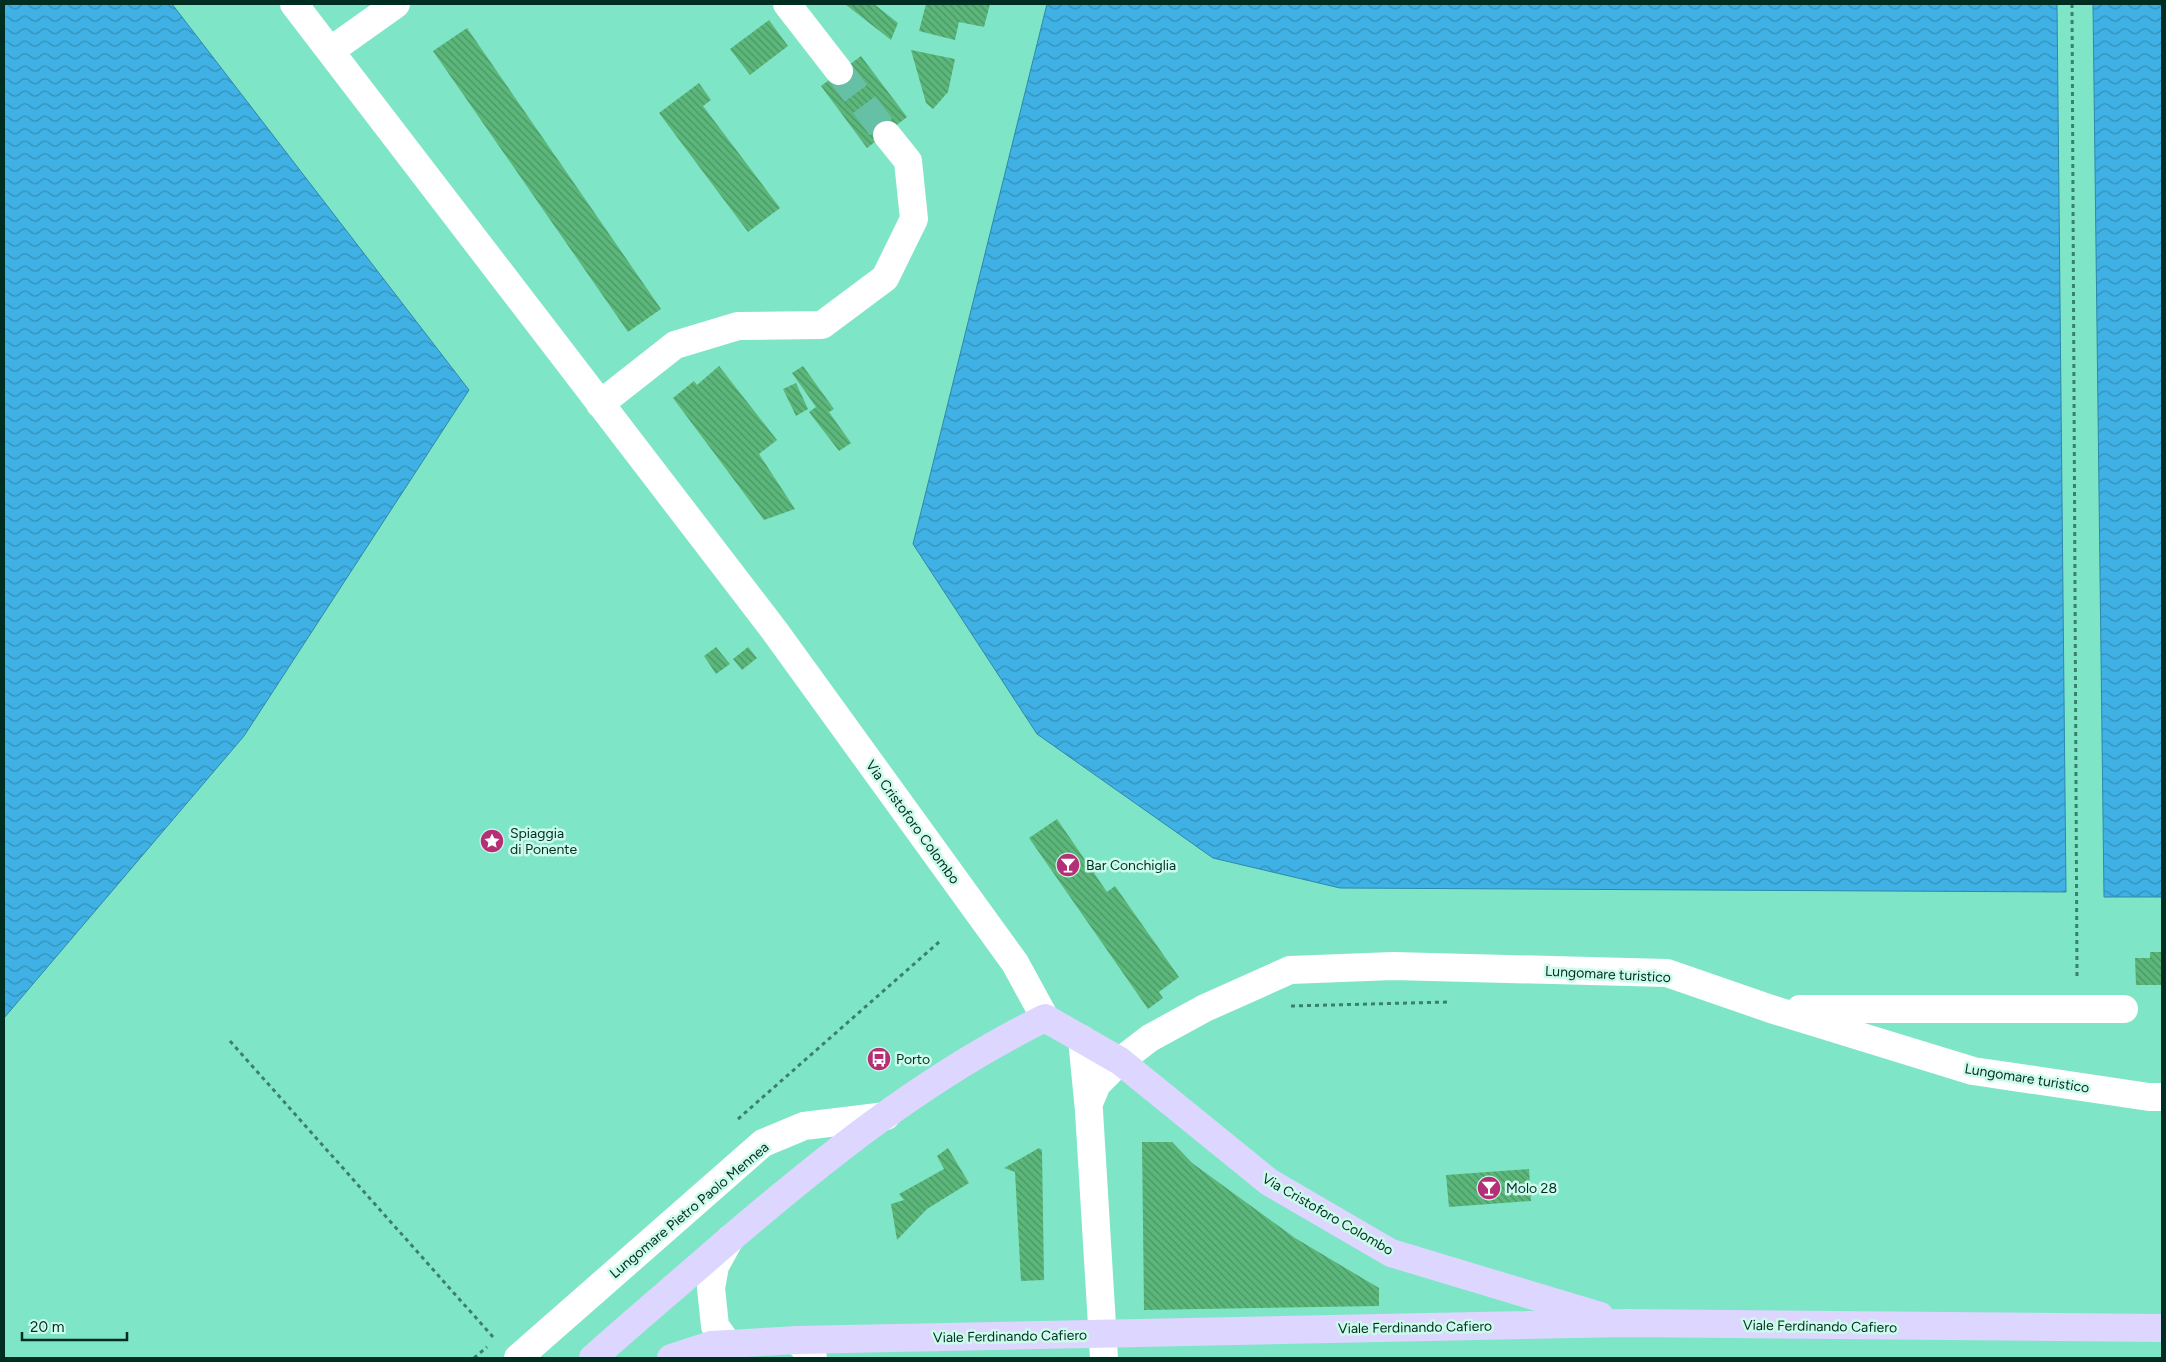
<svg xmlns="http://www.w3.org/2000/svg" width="2166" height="1362" font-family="Figtree,sans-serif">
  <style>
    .water { fill: url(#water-waves); stroke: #2d89aa }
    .building { fill: url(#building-back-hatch) }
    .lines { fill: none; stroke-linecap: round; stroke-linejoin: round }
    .minor-tunnel { stroke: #66c0a6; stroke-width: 28; stroke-dasharray: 28 14; stroke-linecap: butt }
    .path { stroke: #3a816d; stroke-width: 3; stroke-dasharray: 4 4; stroke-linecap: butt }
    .minor { stroke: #fff; stroke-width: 28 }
    .major { stroke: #ddd6fe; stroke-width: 28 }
    .labels { text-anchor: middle; stroke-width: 5; stroke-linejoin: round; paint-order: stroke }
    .street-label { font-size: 14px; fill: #002d22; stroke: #ccfbeb }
    .poi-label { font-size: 14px; fill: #002d22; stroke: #ccfbeb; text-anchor: start }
  </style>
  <defs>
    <pattern id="water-waves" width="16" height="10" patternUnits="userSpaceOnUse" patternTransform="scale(1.25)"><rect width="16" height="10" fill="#40b1e5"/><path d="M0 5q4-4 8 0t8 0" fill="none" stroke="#3390b9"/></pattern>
    <pattern id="building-back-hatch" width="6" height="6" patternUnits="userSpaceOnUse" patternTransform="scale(1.25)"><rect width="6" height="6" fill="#5cb77b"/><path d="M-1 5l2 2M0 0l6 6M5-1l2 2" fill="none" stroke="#4a9564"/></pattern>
  </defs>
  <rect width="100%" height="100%" fill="#7fe5c7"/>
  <path class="water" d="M4,4H172L469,390L244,736L4,1018Z
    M1047,4H2057L2066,892L1340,888L1213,858L1037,734L913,544Z
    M2093,4H2162V897H2104Z"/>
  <path class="building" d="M845,4H874L898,23L891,40Z
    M926,4H990L984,27L959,22L955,40L919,31Z
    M769,20L788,46L750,75L730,49Z
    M467,28L661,309L628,332L433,51Z
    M911,50L955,59L948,92L933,109L926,103Z
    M861,56L907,117L867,148L821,86Z
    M699,83L711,100L703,106L780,208L748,232L659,113Z
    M719,366L777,440L759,454L795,509L764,520L673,398L694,381L697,385Z
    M803,366L834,409L829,412L851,443L839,451L809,412L816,407L792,373Z
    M796,383L808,409L796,416L783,389Z
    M716,647L730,664L716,674L704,656Z
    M748,647L757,658L742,670L733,659Z
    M1057,819L1107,892L1115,886L1179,977L1159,992L1163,998L1148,1009L1029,838Z
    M2150,952H2162V985H2136L2135,958H2150Z
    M1142,1142H1172L1192,1163L1295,1238L1379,1288V1306L1144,1310Z
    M948,1148L969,1183L927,1209L897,1240L891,1204L904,1200L899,1194L944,1169L937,1156Z
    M1039,1148L1042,1150L1044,1280L1021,1281L1015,1172L1004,1168Z
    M1529,1169L1531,1201L1449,1207L1446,1175Z"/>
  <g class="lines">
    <path class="minor-tunnel" d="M839,71L887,135"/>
    <path class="path" d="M2072,4L2077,978
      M1291,1006L1449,1002
      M230,1041L493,1337
      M738,1119L939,942
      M474,1358L487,1347"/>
    <path class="minor" d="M294,4L774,630L1015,963L1045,1018
      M787,4L839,71
      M330,51L396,4
      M600,404L675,345L738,326L822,325L885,278L914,219L908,161L887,135
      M1800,1009H2124
      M1082,1039L1089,1111L1104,1358
      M1089,1103L1097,1084L1120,1061L1150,1038L1205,1008L1290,970L1393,966L1667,973L1771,1009L1973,1071L2149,1097H2162
      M797,1340L813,1358
      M728,1344L715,1326L711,1288L715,1266L730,1239
      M518,1358L763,1143L804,1126L886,1116"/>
    <path class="major" d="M593,1358C633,1322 675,1287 716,1251C817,1164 924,1077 1045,1018L1120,1061L1269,1182L1391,1253L1600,1316
      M671,1358L711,1345L797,1340L1626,1323L2162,1328"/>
  </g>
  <defs>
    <g id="sight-disc" transform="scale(1.25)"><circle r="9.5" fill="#b42f75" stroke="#ccfbeb"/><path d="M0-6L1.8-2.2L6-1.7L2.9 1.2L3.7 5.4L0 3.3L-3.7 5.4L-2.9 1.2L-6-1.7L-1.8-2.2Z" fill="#fff"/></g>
    <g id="bar-disc" transform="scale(1.25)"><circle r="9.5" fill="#b42f75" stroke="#ccfbeb"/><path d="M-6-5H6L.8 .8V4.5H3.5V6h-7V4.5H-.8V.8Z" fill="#fff"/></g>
    <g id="bus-disc" transform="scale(1.25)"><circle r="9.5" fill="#b42f75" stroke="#ccfbeb"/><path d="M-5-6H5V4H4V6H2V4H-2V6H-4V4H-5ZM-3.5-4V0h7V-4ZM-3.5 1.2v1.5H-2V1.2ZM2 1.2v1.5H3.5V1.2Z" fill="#fff"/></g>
  </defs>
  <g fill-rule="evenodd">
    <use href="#sight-disc" x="492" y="841"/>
    <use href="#bar-disc" x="1068" y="865"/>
    <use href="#bus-disc" x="879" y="1059"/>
    <use href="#bar-disc" x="1489" y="1188"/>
  </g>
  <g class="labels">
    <g class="street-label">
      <text transform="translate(913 822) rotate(54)" y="5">Via Cristoforo Colombo</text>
      <text transform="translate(1608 974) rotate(3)" y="5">Lungomare turistico</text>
      <text transform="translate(2027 1078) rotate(9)" y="5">Lungomare turistico</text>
      <text transform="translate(689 1210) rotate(-40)" y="5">Lungomare Pietro Paolo Mennea</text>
      <text transform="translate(1328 1214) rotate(30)" y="5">Via Cristoforo Colombo</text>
      <text transform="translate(1820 1326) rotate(1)" y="5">Viale Ferdinando Cafiero</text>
      <text transform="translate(1415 1327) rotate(-1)" y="5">Viale Ferdinando Cafiero</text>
      <text transform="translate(1010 1336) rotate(-1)" y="5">Viale Ferdinando Cafiero</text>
    </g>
    <g class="poi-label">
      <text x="510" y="838">Spiaggia<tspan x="510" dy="16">di Ponente</tspan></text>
      <text x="1086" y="870">Bar Conchiglia</text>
      <text x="896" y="1064">Porto</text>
      <text x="1506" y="1193">Molo 28</text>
    </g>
  </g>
  <rect width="2166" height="1362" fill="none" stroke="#002d22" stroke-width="10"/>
  <path d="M22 1332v8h105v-8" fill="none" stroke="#002d22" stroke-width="2.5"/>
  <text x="30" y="1332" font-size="15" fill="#002d22" stroke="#ccfbeb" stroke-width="4" paint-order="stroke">20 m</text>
</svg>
